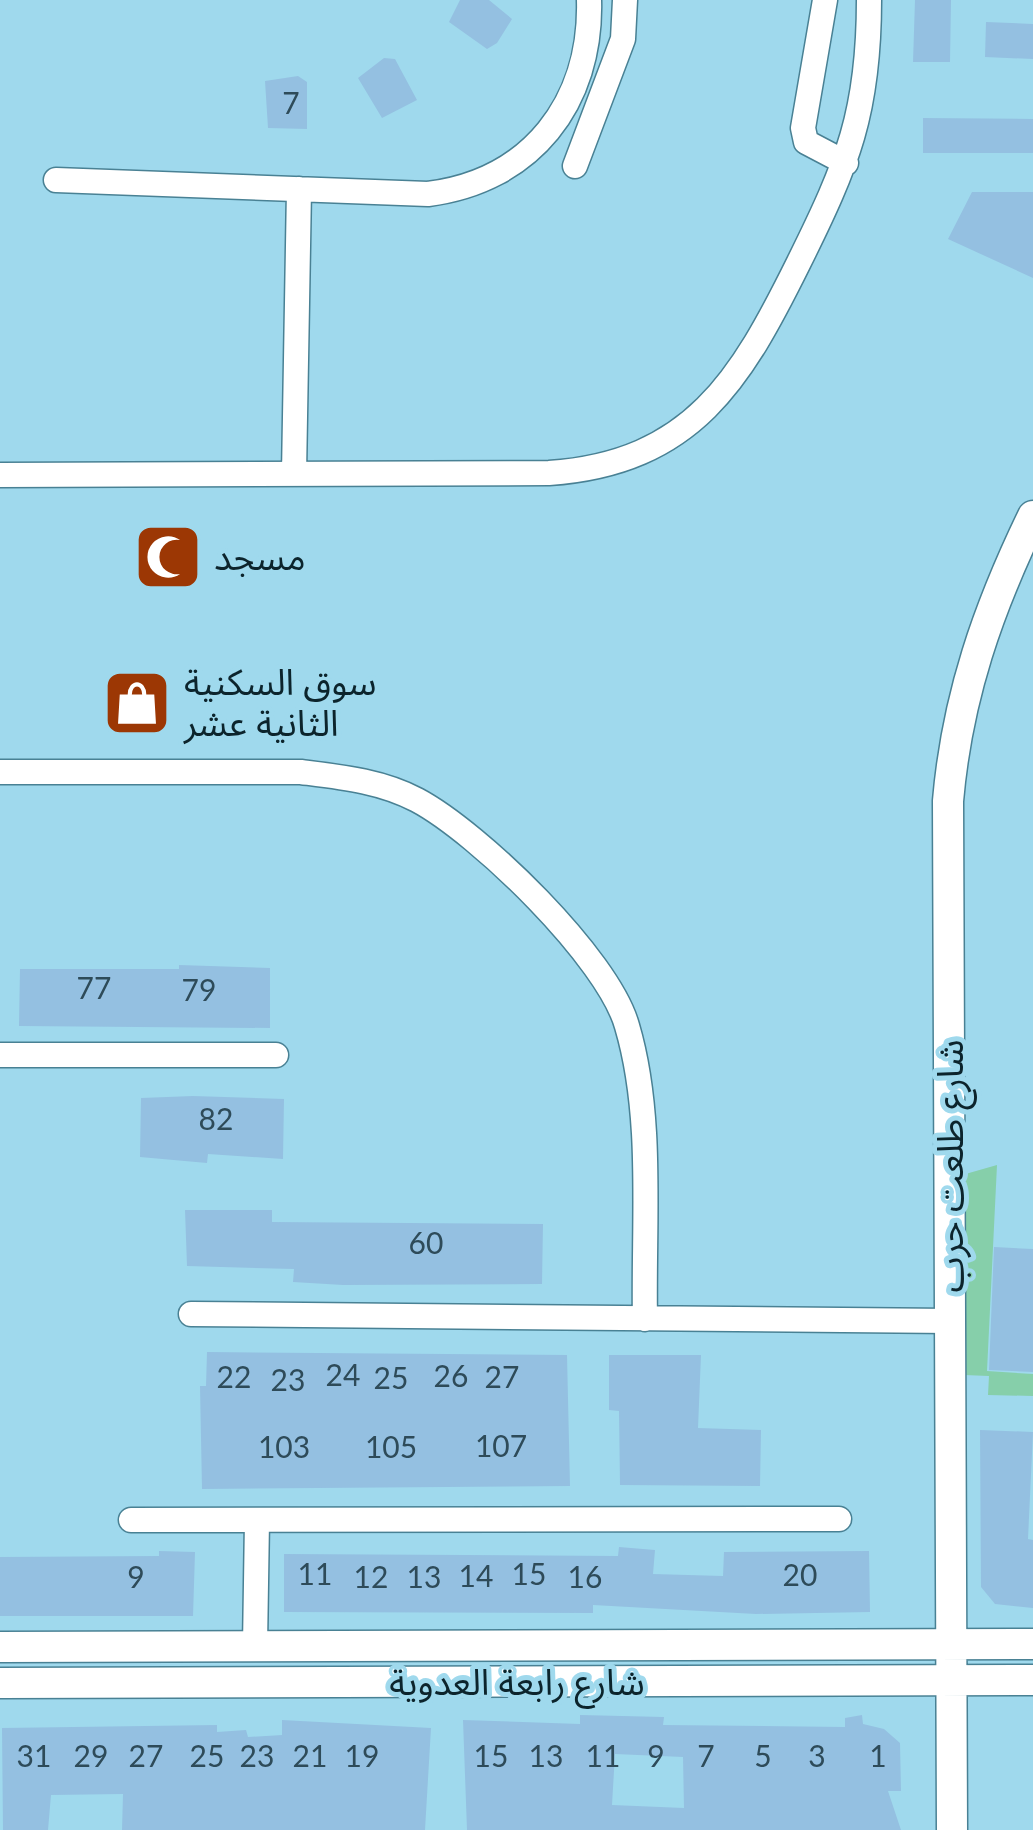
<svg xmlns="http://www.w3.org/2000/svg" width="1033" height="1830" font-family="Lato,'Noto Sans Arabic',sans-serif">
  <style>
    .green { fill: #86cfaa }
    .building { fill: #94c0e1; fill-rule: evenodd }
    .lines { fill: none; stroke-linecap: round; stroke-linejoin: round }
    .minor-casing { stroke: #498194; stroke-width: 27 }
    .tertiary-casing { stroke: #498194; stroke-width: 33 }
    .minor { stroke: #fff; stroke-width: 24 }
    .tertiary { stroke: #fff; stroke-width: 30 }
    .labels { text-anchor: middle; stroke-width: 10; stroke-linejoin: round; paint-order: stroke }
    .number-label { font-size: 30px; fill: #2e4b59 }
    .poi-label { font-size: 36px; fill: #0c242c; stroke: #9fd9ed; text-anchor: start }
    .street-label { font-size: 36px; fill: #0c242c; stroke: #9fd9ed }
  </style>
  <rect width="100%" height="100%" fill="#9fd9ed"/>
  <path class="green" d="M997,1165L987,1371L1033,1374V1396L988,1395L989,1376L964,1375L962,1175Z"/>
  <path class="building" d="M460,0H489L512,19L497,43L487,49L449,22Z
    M915,0H951L950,62H913Z
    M986,22L1033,24V59L985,57Z
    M384,58L395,59L417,100L382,118L358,78Z
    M298,76L307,82V129L268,128L265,81Z
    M923,118L1033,119V153H923Z
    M972,192H1033V278L948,239Z
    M179,965L270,968V1028L19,1026L20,969H179Z
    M193,1096L284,1099L283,1159L208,1154L207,1163L140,1157L141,1098Z
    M185,1210H272V1222L543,1224L542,1284L343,1285L293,1282L294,1269L187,1266Z
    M994,1247L1033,1249V1372L989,1370Z
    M207,1352L567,1355L570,1486L202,1489L200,1386H206Z
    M609,1355H701L698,1428L761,1430L760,1486L620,1485L619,1411L609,1410Z
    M980,1430L1033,1432L1028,1539L1033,1540V1608L995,1604L981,1587Z
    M619,1547L655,1550L653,1574L723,1576L724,1552L869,1551L870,1612L756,1614L593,1605V1613L284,1612V1554L618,1556Z
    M159,1551L195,1552L193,1616H0V1557L159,1556Z
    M580,1715L664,1717L663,1725L845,1727V1718L862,1715L863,1724L884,1729L900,1743L901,1791H888L901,1830H467L463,1720L580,1724ZM615,1754L683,1757L684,1808L612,1805Z
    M282,1720L431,1728L425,1830H122L123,1794L51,1795L48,1830H3L2,1728L217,1725V1732L246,1730L248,1737L282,1735Z"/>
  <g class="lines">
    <g class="minor-casing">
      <path id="minor" d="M825,0L803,128L806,142L846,163
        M575,166L623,39L625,0
        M56,180L428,194C531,181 592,103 589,0
        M294,474L299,189
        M0,475L549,473C693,463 741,379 799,262C848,163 869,112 869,0
        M0,772H301C341,777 381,781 417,800C479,833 608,958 627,1026C654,1117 643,1224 645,1319
        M0,1055H276
        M191,1314L951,1321
        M131,1520L839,1519
        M255,1646L257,1520"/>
    </g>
    <g class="tertiary-casing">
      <path id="tertiary" d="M0,1647L1033,1644
        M0,1683L1033,1680
        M952,1830L948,801C957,697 988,609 1033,516"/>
    </g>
    <use href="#minor" class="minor"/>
    <use href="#tertiary" class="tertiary"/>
  </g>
  <defs>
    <g id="mosque-square" transform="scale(3.45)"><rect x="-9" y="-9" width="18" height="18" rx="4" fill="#9c3704" stroke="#9fd9ed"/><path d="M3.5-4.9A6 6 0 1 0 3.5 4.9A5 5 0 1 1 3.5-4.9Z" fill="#fff"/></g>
    <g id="shop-square" transform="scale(3.45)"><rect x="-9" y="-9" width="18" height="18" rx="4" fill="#9c3704" stroke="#9fd9ed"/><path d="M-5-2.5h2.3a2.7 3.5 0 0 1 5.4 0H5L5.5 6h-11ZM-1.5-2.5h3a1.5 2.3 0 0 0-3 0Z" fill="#fff"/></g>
  </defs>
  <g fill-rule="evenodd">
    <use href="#mosque-square" x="168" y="557"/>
    <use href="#shop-square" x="137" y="703"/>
  </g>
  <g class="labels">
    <g class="number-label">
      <text x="291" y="114">7</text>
      <text x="94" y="999">77</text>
      <text x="199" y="1001">79</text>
      <text x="216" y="1130">82</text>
      <text x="426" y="1254">60</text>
      <text x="343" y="1386">24</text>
      <text x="451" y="1387">26</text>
      <text x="234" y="1388">22</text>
      <text x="502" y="1388">27</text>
      <text x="391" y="1389">25</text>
      <text x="288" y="1391">23</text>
      <text x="501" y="1457">107</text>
      <text x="284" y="1458">103</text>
      <text x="391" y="1458">105</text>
      <text x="315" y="1585">11</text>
      <text x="529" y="1585">15</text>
      <text x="800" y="1586">20</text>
      <text x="476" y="1587">14</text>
      <text x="136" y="1588">9</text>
      <text x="371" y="1588">12</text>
      <text x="424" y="1588">13</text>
      <text x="585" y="1588">16</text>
      <text x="34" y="1767">31</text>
      <text x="91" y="1767">29</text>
      <text x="146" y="1767">27</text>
      <text x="207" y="1767">25</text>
      <text x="257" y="1767">23</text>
      <text x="310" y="1767">21</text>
      <text x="362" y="1767">19</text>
      <text x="491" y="1767">15</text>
      <text x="546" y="1767">13</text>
      <text x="603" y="1767">11</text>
      <text x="656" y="1767">9</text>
      <text x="706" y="1767">7</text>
      <text x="763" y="1767">5</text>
      <text x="817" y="1767">3</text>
      <text x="878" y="1767">1</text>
    </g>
    <g class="poi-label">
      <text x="214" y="570">مسجد</text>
      <text x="184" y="695">سوق السكنية<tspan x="184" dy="41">الثانية عشر</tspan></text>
    </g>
    <g class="street-label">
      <text transform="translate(950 1166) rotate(-90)" y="13">شارع طلعت حرب</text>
      <text x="517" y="1695">شارع رابعة العدوية</text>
    </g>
  </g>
</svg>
